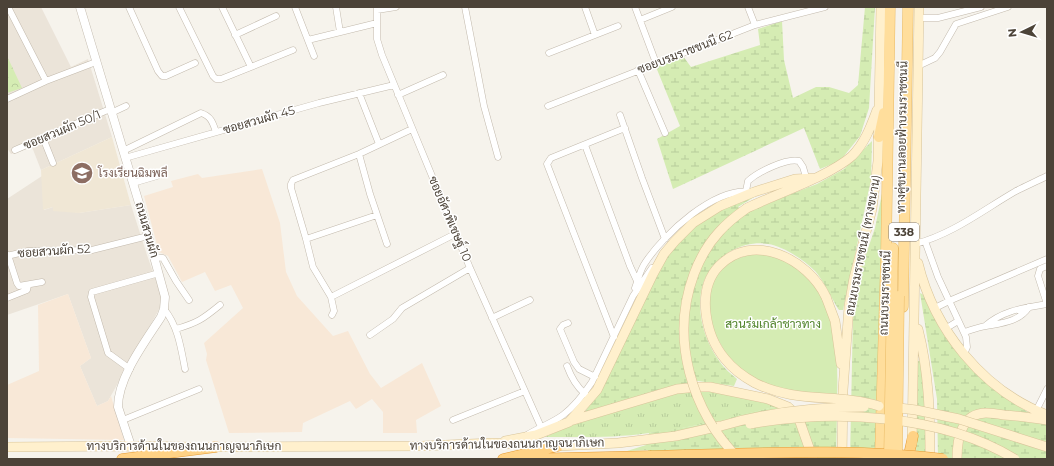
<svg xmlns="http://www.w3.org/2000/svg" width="1054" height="466" font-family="Montserrat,Sarabun,sans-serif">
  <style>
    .residential { fill: #ebe4d9 }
    .commercial { fill: #f8e8d7 }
    .education { fill: #f0e7d5 }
    .grass { fill: url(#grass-tufts) }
    .forest { fill: url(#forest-crowns) }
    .wetland { fill: url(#wetland-marsh) }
    .park { fill: #d5ecb3 }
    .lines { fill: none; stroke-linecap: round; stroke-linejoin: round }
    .minor-casing { stroke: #c3baad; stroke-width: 7 }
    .tertiary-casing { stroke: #c3baad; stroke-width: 9 }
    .secondary-casing { stroke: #d8c49a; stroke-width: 10 }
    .primary-casing { stroke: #eabb66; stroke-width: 11 }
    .trunk-casing { stroke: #e69c36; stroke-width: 11 }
    .minor { stroke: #fff; stroke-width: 6 }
    .tertiary { stroke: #fff; stroke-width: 8 }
    .secondary { stroke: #fff0cd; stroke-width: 9 }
    .primary { stroke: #ffde9c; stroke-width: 10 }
    .trunk { stroke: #ffd285; stroke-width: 10 }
    .secondary-bridge-casing { stroke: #d8c49a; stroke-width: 10; stroke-linecap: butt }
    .primary-bridge-casing { stroke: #eabb66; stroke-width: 11; stroke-linecap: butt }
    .trunk-bridge-casing { stroke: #e69c36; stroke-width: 11; stroke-linecap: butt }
    .secondary-bridge { stroke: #fff0cd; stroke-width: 9 }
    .primary-bridge { stroke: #ffde9c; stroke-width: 10 }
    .trunk-bridge { stroke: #ffd285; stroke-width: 10 }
    .labels { text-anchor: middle; stroke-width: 3; stroke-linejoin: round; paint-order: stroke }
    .shield { fill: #fff; stroke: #827b74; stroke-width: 1 }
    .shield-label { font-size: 11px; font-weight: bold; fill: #4c4338 }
    .street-label { font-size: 12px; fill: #4c4338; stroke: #fff }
    .education-label { font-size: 12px; fill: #785e54; stroke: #fff; text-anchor: start }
    .park-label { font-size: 12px; fill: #4e8227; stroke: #fff }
  </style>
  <defs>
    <pattern id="grass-tufts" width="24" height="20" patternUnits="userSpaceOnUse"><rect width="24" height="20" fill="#d5ecb3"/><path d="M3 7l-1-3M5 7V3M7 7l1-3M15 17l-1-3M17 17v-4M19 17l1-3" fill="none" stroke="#b8cc9b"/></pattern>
    <pattern id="forest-crowns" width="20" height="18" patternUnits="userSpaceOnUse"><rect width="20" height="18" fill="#d5ecb3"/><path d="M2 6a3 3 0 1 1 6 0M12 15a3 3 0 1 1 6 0" fill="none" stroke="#b8cc9b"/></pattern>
    <pattern id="wetland-marsh" width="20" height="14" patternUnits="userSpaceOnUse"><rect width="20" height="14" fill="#d5ecb3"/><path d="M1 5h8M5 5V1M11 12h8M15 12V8" fill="none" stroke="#b8cc9b"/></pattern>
  </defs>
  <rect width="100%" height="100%" fill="#f6f3ec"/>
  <path class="residential" d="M7,7H41L71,67L88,59L112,137L41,170L32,147L11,154L7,148Z
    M42,176L44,210L53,207L79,213L131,205L147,255L161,295V306L108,401L97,406L80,366L91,358L68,294L7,315V199Z"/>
  <path class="commercial" d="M262,169L280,223L286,272L297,296L333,336L348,331L370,374L381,388L422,363L441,406L416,420L417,433H383V412L372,399L356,409L350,401L303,423L302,432L229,433L206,360L207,354L204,343L243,308L231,285L215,291L205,272L182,282L168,256L159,252L144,196L173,187L171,181L198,174L202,178Z
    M68,294L91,358L80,366L97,406L108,401L111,396L124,440L7,438V385L39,371L38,305Z"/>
  <path class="education" d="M112,137L131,205L79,213L53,211V207L43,210L41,170Z"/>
  <path class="grass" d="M700,388L778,406C736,416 693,428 649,433C615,438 580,437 545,437C594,413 647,400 700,388Z"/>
  <path class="forest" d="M7,56L22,88L7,93Z"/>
  <path class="wetland" d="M865,7H875L869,108L860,136L840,161L820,169L804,128L673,189L657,139L680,126L656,67L683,56L691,67L760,45L758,29L782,21L784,60L793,98L816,87H829L849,93L858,85Z
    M872,141L871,180L843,310H839C833,301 822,278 815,271C804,260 783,246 768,244C756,242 743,245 733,250C722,255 706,272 703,284C695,310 704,341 720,362C724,368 731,374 737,379L734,386L698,381L665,388L585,412L594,398L670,250L703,219L733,203L759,194L738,207L746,213L786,196L817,184L844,169Z
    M884,184L880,459H850L853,315L859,275L875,228Z
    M920,293L924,295L940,329L979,377L1020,407L1047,425V459H938L937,399Z
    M917,361H920L926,397L925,459H916Z
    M778,406L837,412L836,459H650L648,450L627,451L646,445L649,433L693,426Z"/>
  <path class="park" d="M752,254C762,255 775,255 785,260C789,262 793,266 797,269C802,273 808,276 812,280C839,313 838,363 837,404L771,388L757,382L731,362L712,329L710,315V295L713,282L720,270L729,261Z"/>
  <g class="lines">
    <g class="minor-casing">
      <path id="minor" d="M8,7L46,81
        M129,7L158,71L162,76H166L195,63
        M179,7L213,76L216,79H221L293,50
        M222,7L251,67
        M295,7L314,56
        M336,7L340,32
        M377,7V39L382,55L470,268L541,427
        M465,7L484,106L498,157
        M585,7L595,35
        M635,7L656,63
        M748,7L755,25
        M377,10L396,7
        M919,18H938L981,7
        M640,20L672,7
        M235,35L276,16
        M308,40L377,23
        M549,53L618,26
        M918,66L935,58L940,52L956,24L1008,7
        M638,70L665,133
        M359,93L379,144
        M398,95L443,75
        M7,99L46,81L96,62
        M548,106L755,25L825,7
        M111,113L126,106
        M620,115L642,178L665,239
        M43,138L53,163
        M585,145L630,266L637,281
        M15,150L110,109
        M123,151L201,113C211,116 213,123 216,132
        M359,154L370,194L387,244
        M125,158L319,103L394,85
        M133,183L157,176
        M746,191L748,181C758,172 786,158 799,161L803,167L806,177
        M306,239L377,215
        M925,241L938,277L966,337L967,347L964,354
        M915,244C953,234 983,210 1016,191C1026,186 1037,181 1047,176
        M8,255L17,283L19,286L42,282
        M7,256L28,251L92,250L148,236
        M154,257L163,258L176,281L189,300
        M635,288C638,280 640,270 645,263C664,234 715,186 752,192
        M331,297L455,234
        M7,298L27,290L28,285
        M1047,304L1038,276L1040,269L1047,266
        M935,308L949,301L1047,259
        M164,309C178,326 181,348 185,369
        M332,315L334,311L331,297L313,267L306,239L291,188V184L293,180L359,154L412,129
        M492,318L530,300
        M568,323L563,325L560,329L574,362L579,369L595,377
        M985,326C1003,310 1024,308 1047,304
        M176,329C197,323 203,319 220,305
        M945,329L958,321
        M964,332C971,330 979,327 986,326C1002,323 1019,322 1029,307
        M370,335L393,319L402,308L470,268
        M614,337L547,164L551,158L625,128
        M567,366C571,377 576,386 585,394
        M130,369L108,353L91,297L92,292L159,273
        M1036,411L1047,389
        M123,420L199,389
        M453,420L525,391
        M527,435C538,428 552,423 563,415C575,406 584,394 592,382L633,296L652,268"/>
    </g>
    <g class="tertiary-casing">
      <path id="tertiary" d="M80,7L142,213L165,297L164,309L161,317C145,342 118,377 118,407L131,446"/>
    </g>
    <g class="secondary-casing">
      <path id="secondary" d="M747,208C771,197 795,188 818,177C830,171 842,165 852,156C865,143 871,126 877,110
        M918,263C934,329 982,390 1047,415
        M826,297L835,321L841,364
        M918,329C929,372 930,415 930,459
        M570,421L677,389L699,387H710L768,399L788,407L795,413L800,422L813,459
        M505,441L536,435L569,422L597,390L653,274L664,254L675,241L693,223L720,206L754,192L795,179L816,178
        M912,444L919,7
        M7,447L131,446L192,447
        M208,447L422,446L492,443L558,446L618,443L676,436L720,426
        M842,459L843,390L849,306L854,278L872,209L878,161L881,7
        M957,459C957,440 961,413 986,413C992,413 998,414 1004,415C1018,416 1033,418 1047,420"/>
    </g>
    <g class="primary-casing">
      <path id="primary" d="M879,137L884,113
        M892,294L893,248
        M903,307L908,7
        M880,456L886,256L890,7"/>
    </g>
    <g class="trunk-casing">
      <path id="trunk" d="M122,459L216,447
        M503,459L558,446
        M521,459L650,456
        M908,459L913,436"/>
    </g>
    <use href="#minor" class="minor"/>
    <use href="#tertiary" class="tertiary"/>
    <use href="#secondary" class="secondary"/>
    <use href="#primary" class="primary"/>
    <use href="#trunk" class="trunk"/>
    <g class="secondary-bridge-casing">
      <path id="secondary-bridge" d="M826,297C808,259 753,231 719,266C696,290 705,335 725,359C733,369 744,377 755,383C797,404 838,393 879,406
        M891,407L916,410L959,419L1047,447
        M750,424C834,409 941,414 1015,459
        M721,426C768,412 816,407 864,407
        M739,459C691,411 670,338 694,274C700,258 708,244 719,232C727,223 737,215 747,208"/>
    </g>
    <g class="primary-bridge-casing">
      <path id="primary-bridge" d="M889,459L892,294
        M897,459L899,296"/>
    </g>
    <g class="trunk-bridge-casing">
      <path id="trunk-bridge" d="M650,456C748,454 846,447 943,459"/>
    </g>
    <use href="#secondary-bridge" class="secondary-bridge"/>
    <use href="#primary-bridge" class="primary-bridge"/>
    <use href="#trunk-bridge" class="trunk-bridge"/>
  </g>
  <defs>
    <g id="school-disc" transform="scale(1.15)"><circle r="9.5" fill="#8d6e63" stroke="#fff"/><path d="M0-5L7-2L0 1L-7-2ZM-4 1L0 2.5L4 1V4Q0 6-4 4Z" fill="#fff"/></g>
  </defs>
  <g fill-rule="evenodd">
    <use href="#school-disc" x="82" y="173"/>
  </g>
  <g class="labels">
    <rect class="shield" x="889" y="223" width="30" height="18" rx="3"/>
    <g class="shield-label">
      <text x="904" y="236">338</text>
    </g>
    <g class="street-label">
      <text transform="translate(685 52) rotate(-21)" y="4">ซอยบรมราชชนนี 62</text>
      <text transform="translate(259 120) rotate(-16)" y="4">ซอยสวนผัก 45</text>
      <text transform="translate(62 130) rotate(-23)" y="4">ซอยสวนผัก 50/1</text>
      <text transform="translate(902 137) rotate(-89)" y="4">ทางคู่ขนานลอยฟ้าบรมราชชนนี</text>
      <text transform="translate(450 219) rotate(67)" y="4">ซอยอัศวพิเชษฐ์ 10</text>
      <text transform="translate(147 230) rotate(74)" y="4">ถนนสวนผัก</text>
      <text transform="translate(863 245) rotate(-79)" y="4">ถนนบรมราชชนนี (ทางขนาน)</text>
      <text transform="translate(54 251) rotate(-4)" y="4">ซอยสวนผัก 52</text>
      <text transform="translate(885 293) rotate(-88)" y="4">ถนนบรมราชชนนี</text>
      <text transform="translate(507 444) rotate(-1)" y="4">ทางบริการด้านในของถนนกาญจนาภิเษก</text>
      <text x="184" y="450">ทางบริการด้านในของถนนกาญจนาภิเษก</text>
    </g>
    <g class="education-label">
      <text x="98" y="177">โรงเรียนฉิมพลี</text>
    </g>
    <g class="park-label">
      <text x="773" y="328">สวนร่มเกล้าชาวทาง</text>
    </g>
  </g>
  <rect width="1054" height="466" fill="none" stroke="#4c4338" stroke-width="16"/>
  <g transform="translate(1022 32) rotate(265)" stroke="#ffffff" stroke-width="3" paint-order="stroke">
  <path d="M0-3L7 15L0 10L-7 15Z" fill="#4c4338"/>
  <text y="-6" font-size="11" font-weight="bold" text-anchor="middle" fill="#4c4338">N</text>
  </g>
</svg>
